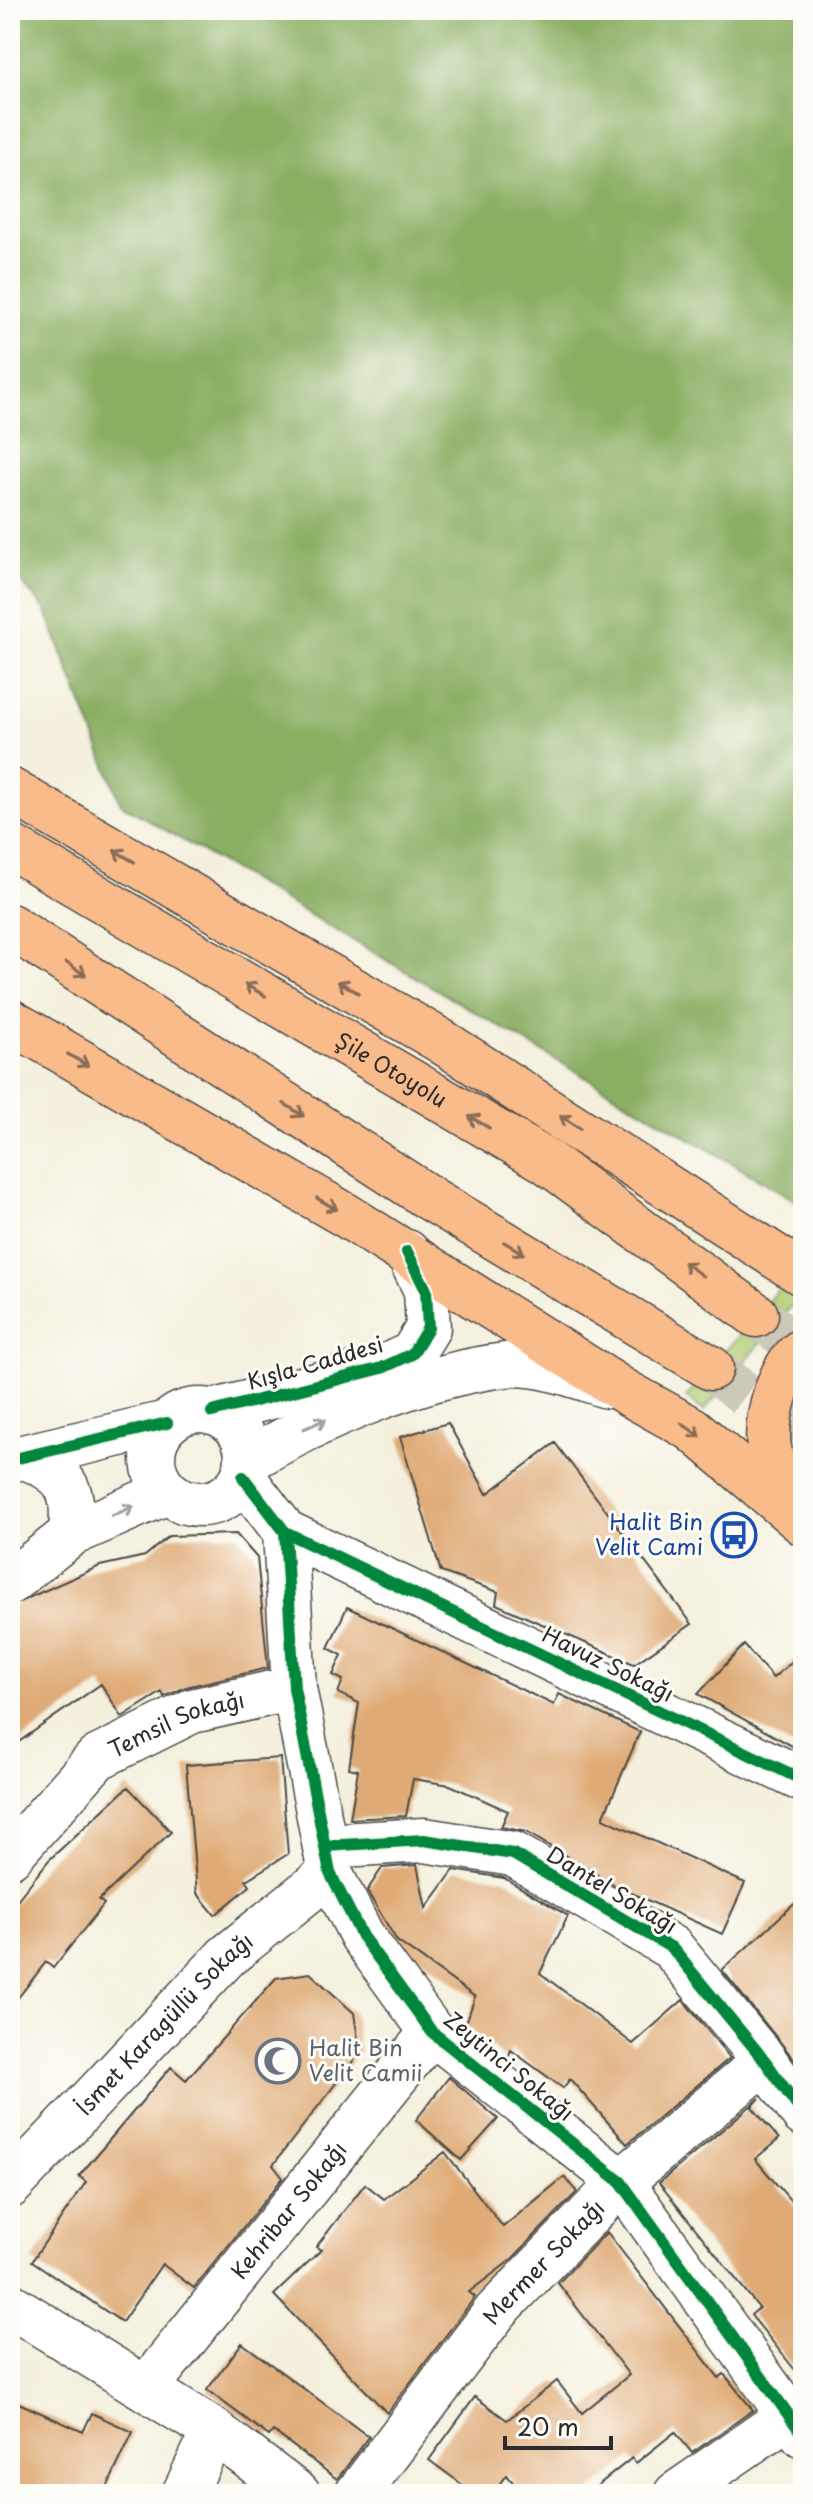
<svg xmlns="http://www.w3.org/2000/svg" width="813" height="2504" font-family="'Playpen Sans',sans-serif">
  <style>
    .green { fill: #adca70; stroke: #6c7a4e; stroke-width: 2 }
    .forest { fill: #8aae62; stroke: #5a6c46; stroke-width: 2 }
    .building { fill: #dfaa76 }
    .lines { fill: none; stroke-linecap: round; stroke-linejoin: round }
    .highway-tunnel { stroke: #ccc9b9; stroke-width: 44; stroke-dasharray: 44 22; stroke-linecap: butt }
    .minor-casing { stroke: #494946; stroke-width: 47 }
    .highway-casing { stroke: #494946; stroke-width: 47 }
    .minor { stroke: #fff; stroke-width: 44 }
    .highway { stroke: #fabb8b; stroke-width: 44 }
    .cycleway-casing { stroke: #fdfcf7; stroke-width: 17 }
    .cycleway { stroke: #00873e; stroke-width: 12 }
    .oneway { stroke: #886c56 }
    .oneway2 { stroke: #a0a0a0 }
    .labels { text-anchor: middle; stroke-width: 6; stroke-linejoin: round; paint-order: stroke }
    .street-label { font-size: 22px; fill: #2b2b2b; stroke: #fdfcf7 }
    .transit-label { font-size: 22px; fill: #164399; stroke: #fdfcf7; text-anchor: end }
    .worship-label { font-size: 22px; fill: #5b616d; stroke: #fdfcf7; text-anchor: start }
  </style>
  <rect width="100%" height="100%" fill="#fdfcf7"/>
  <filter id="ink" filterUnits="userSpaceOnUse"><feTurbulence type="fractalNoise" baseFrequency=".0125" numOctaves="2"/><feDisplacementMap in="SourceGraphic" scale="16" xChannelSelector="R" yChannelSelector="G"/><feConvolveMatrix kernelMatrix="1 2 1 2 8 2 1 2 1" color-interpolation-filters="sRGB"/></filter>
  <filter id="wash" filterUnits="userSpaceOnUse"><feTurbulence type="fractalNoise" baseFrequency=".006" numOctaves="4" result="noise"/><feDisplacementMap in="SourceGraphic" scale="32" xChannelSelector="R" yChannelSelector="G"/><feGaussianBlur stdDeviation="1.8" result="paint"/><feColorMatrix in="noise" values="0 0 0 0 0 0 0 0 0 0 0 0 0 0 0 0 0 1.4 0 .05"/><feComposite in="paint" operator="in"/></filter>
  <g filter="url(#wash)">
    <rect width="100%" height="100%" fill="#f4f0dd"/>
    <path class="green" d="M787,1279L803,1292L704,1411L686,1397Z"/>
    <path class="forest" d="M10,10H803V1205L121,804L45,609L10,569Z"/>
    <g id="blocks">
      <path class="building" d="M448,1423L487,1494L555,1443L692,1624L634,1664L496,1604L498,1592L441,1572L400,1437Z
        M236,1534L257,1558L268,1668L186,1687L164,1697L162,1692L122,1717L101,1684L10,1748V1606L100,1566L145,1556L169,1536Z
        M347,1607L554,1705L559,1694L640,1732L603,1818L745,1883L722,1934L616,1886L526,1832L501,1827L508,1811L450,1785L413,1779L406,1816L350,1819L358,1770L349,1768L359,1703L338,1693L343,1680L333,1675L342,1655L328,1648Z
        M744,1645L773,1678L803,1652V1752L698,1694Z
        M280,1758L288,1854L246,1880L250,1886L215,1915L197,1893L186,1765Z
        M128,1787L171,1832L99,1900L104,1904L53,1968L46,1962L10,2008V1909L49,1860Z
        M417,1865L426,1908L454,1870L504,1878L568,1916L540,1973L633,2044L683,2000L730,2058L627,2144L570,2079L563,2088L511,2050L508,2058L503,2057L465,2026L475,1997L397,1941L367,1891L382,1868Z
        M803,1896V2067L801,2068L722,1970Z
        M310,1973L354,2013L360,2052L273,2165L283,2178L194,2288L162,2264L122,2322L32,2261L86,2182L79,2176L171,2067L186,2080L276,1978Z
        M449,2077L498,2119L461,2160L416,2120Z
        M760,2098L752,2107L779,2139L755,2159L803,2215V2380L751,2315L759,2308L659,2183Z
        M445,2152L503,2227L564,2177L577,2192L511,2260L469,2292L475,2297L387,2413L274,2295L321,2250L316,2247L365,2184L384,2199Z
        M607,2232L719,2378L724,2374L753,2410L692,2453L675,2432L636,2463L632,2458L587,2494H522L507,2475L493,2494H475L429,2460L475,2397L507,2420L557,2381L582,2413L629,2375L558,2283Z
        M242,2343L369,2437L337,2479L273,2431L269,2436L207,2390Z
        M10,2399L83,2432L92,2413L133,2432L104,2494H10Z"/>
    </g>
  </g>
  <g filter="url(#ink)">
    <use href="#blocks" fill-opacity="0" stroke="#494946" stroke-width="2"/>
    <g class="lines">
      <path class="highway-tunnel" d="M756,1315L803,1350
        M711,1368L803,1438"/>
      <g class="minor-casing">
        <g id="minor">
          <circle cx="200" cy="1457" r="47"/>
          <path d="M212,1412L382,1368L412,1354L428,1328L426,1290L407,1252"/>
          <path d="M25,1457C68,1474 75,1490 71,1534"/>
          <path d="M10,1460L167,1423"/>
          <path d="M247,1461C319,1418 421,1375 505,1365C538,1361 576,1376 607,1386"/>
          <path d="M243,1477L285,1532L803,1780"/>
          <path d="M285,1532L294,1688L330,1873L362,1936L432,2032L621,2182L803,2435"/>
          <path d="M10,1582L71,1534L167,1492"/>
          <path d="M325,1846L424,1840L513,1854L672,1948L765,2061L803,2114"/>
          <path id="s1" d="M10,1856L97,1758L192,1711L294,1688"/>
          <path id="s2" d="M10,2186L226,1957L330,1873"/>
          <path d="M10,2305L214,2431L298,2494"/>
          <path id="s3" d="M146,2388L432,2032"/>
          <path d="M184,2494L214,2431"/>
          <path id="s4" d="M357,2494L496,2311L621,2182L765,2061"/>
          <path d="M676,2494L787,2417"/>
        </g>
      </g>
      <g class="highway-casing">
        <g id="highway">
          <path d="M10,790L441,1041L803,1274"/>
          <path id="s5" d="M10,846L546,1161L756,1315"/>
          <path d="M10,926L431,1199L711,1368"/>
          <path d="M10,1021L347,1216L624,1391L692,1429L803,1523"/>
          <path d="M788,1508C780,1488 773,1469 769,1448C765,1418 779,1366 803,1350"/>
        </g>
      </g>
      <use href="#minor" class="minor"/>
      <use href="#highway" class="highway"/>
      <g class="cycleway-casing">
        <path id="cycleway" d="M212,1412L382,1368L412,1354L428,1328L426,1290L407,1252
          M10,1460L167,1423
          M243,1477L285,1532L803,1780
          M285,1532L294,1688L330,1873L362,1936L432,2032L621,2182L803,2435
          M325,1846L424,1840L513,1854L672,1948L765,2061L803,2114"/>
      </g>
      <use href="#cycleway" class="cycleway"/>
    </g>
    <defs><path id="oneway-shaft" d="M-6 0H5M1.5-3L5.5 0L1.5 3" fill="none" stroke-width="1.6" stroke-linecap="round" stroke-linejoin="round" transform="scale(2)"/></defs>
    <g class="oneway">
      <use href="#oneway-shaft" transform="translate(124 856) rotate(-150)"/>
      <use href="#oneway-shaft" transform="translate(76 969) rotate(33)"/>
      <use href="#oneway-shaft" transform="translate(348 987) rotate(-150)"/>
      <use href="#oneway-shaft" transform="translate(255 990) rotate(-150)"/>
      <use href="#oneway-shaft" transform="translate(78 1060) rotate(30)"/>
      <use href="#oneway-shaft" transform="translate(294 1110) rotate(33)"/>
      <use href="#oneway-shaft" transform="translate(479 1122) rotate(-150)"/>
      <use href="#oneway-shaft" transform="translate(570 1122) rotate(-148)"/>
      <use href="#oneway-shaft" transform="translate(327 1204) rotate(30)"/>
      <use href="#oneway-shaft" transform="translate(514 1248) rotate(31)"/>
      <use href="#oneway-shaft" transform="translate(693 1269) rotate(-144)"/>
      <use href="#oneway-shaft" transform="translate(691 1430) rotate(35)"/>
    </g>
    <g class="oneway2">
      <use href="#oneway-shaft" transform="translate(315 1424) rotate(-23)"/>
      <use href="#oneway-shaft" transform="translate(123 1511) rotate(-24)"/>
    </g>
  </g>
  <defs>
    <g id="bus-ring" transform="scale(2.3)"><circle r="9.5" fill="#fdfcf7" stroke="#1a4fb4" stroke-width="1.5"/><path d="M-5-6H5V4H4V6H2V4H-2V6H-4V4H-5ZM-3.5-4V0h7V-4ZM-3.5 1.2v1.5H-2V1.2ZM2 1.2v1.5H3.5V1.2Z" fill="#1a4fb4"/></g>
    <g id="mosque-ring" transform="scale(2.3)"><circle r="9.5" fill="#fdfcf7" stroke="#6b7280" stroke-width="1.5"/><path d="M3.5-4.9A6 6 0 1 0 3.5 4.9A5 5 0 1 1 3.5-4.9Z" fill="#6b7280"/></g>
  </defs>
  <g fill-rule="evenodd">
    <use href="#bus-ring" x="734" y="1535"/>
    <use href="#mosque-ring" x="278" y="2061"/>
  </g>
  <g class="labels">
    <g class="street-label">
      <text dy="8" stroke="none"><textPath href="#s5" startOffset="442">Şile Otoyolu</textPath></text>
      <text transform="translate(315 1363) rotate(-16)" y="8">Kışla Caddesi</text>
      <text transform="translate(608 1664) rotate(26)" y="8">Havuz Sokağı</text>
      <text dy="8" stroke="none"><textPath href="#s1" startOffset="218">Temsil Sokağı</textPath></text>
      <text transform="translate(612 1890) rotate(31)" y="8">Dantel Sokağı</text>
      <text dy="8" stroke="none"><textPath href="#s2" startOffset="224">İsmet Karagüllü Sokağı</textPath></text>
      <text transform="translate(509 2066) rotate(39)" y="8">Zeytinci Sokağı</text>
      <text dy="8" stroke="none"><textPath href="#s3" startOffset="228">Kehribar Sokağı</textPath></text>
      <text dy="8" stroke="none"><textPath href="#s4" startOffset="298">Mermer Sokağı</textPath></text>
    </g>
    <g class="transit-label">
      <text x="703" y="1530">Halit Bin<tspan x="703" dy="25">Velit Cami</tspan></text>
    </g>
    <g class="worship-label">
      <text x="309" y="2056">Halit Bin<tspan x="309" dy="25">Velit Camii</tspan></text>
    </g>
  </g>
  <rect width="813" height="2504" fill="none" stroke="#fdfcf7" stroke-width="40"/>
  <path d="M505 2436v12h106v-12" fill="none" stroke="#2b2b2b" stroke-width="4"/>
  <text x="517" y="2436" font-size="24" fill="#2b2b2b" stroke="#fdfcf7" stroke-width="6" paint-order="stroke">20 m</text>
</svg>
